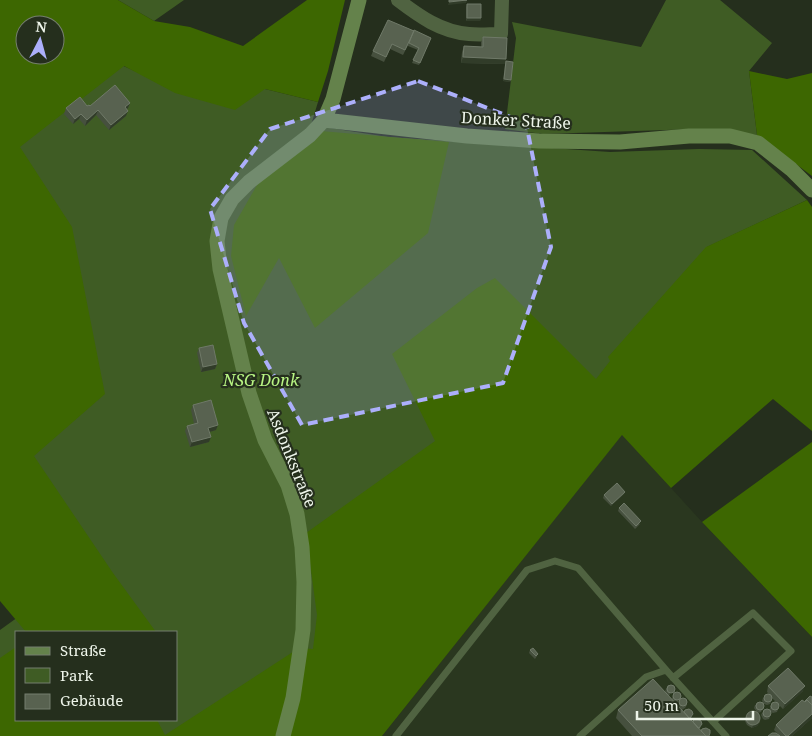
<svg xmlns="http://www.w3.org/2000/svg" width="812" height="736" font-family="'Noto Serif',serif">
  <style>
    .built { fill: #2a371f }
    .green { fill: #3f5c24; fill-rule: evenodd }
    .forest { fill: #3d6701; fill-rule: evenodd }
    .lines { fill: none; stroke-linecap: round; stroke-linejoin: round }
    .lane { stroke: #506341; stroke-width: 7 }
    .street { stroke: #506341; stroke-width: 14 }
    .secondary { stroke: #64824b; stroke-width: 15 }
    .wall { fill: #46503e }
    .shaded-wall { fill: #313c29 }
    .building { fill: #586250; stroke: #6f7968 }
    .marked { fill: #acaffb; fill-opacity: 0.2; stroke: #acaffb; stroke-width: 4; stroke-dasharray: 10 6; stroke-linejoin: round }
    .labels { text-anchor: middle; stroke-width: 4.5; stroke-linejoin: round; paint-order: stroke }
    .street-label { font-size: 16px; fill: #eef5ea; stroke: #252f1d }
    .park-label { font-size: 16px; font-style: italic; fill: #b9f684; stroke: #252f1d }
  </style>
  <rect width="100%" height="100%" fill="#252f1d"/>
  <path class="built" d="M622,434L702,522L812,637V736H382Z"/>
  <path class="green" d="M118,0H184L154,21Z
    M666,0H720L772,43L749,71L757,135L697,129L543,134L505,129L516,38L512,22L641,47Z
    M25,25V55H55V36L169,86L265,89L318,102L311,125L388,137L610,152L699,149L752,150L807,200L707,247L611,361L555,432L308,736H0V630L25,612L0,588ZM16,632H176V720H16Z"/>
  <path class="forest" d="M0,0H118L154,21L190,27L243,46L307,0H345L328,71L318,102L265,89L235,110L175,93L124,66L20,147L72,227L105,394L34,456L113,573L156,632H26L0,601ZM25,25H55V55H25Z
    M749,71L787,79L812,73V176L757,135Z
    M309,130L449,142L428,233L315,328L279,258L246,316L231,256L234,225L261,178Z
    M807,200L812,207V431L773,399L671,488L622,435L382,736H0V658L16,647V720H157L165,735L299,648L313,649L317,615L306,533L435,441L392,354L477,288L495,278L596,379L610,361L608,357L706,247Z
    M812,442V637L702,522Z"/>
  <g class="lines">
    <path class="lane" d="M673,678L753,613L791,651L713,722
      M396,736L527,570L555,561L578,568L666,670L726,736
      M580,736L646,677L666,670"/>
    <path class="street" d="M398,0C419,16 441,32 469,34C479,35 490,34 501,34L502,0"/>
    <path class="secondary" d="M324,120L467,136L539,141L620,142L689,136H730L758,143L791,169L812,190
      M283,736L293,698L303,630L304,582L302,547L297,514L288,485L265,440L249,393L220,269L217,241L221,218L232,199L249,182L310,135L324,120L333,99L359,0"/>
  </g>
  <path class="wall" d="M467,4L481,18L480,21H466V7Z
    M413,31L431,38L419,65L412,63L418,50L408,46V45L403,55L390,49L384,62L371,56L373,51Z
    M483,37L506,59V61L511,80L510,82L503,81L505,64L461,63L462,52L464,46L481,47V42Z
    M130,103L128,108L126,109V116L109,130L96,115L85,126L79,119L73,124L64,114L66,108Z
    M199,348L217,364L215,369L201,372L197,353Z
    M193,405L216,430L209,432V442L190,447L185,431L187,426L194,424L191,410Z
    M625,492L624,494L611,506L603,498L604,495Z
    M619,508L640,524L635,529L618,511Z
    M530,650L537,656L535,659L529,653Z
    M668,685L674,686L669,696L668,695L672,700V698L674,692L680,698L678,702L676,703L674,702L678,707V705L680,699L687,705L685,708L682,710L680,708L684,712L692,717L690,719L693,722L701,727L699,729L701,731L709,736H632L616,718L618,710L666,693L665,691Z
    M768,686L803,691L783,709L778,704L779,706L777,712L773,713L771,712V713L769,719L765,720L763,719L761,715L762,713L770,710V706L777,703L771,697L772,699L770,704L767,705L764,704V706L761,712L758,713L760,722L757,726L752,728L747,725L745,721L748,713L756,711L754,708L755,705L763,702L762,701L763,698L770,695L767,692Z
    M812,697V718L792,736H768L778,734L774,730L776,725L805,701Z"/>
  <path class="shaded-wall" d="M467,0L466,3L448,5L449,2Z
    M467,18H481L480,21H466Z
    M463,57L506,59L505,64L461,63Z
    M504,79L511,80L510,82L503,81Z
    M130,103L128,108L123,113L125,107Z
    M98,110L96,115L85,126L87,120Z
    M128,111L126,116L109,130L111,125Z
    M81,114L79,119L73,124L75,119Z
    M217,364L215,369L201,372L203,367Z
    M218,425L216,430L206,433L208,428Z
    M211,437L209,442L190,447L192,442Z
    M625,492L624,494L611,506L612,504Z
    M805,686L803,691L783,709L785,704Z
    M812,714V718L792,736H788Z
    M761,719L757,726L752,728L753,725Z"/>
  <path class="building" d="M449,0H467L449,2Z
    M467,4H481V18H467Z
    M388,20L414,31L405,50L392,44L386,57L373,51Z
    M414,30L431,38L420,63L413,60L419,48L409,43Z
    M483,37L507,38L506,59L463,57L464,46L483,47Z
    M506,61L513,62L511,80L504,79Z
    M115,85L130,103L125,107L128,111L111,125L98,110L87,120L81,114L75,119L66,108L80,97L87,106L89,105L90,106Z
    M213,345L217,364L203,367L199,348Z
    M211,400L218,425L208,428L211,437L192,442L187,426L198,423L193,405Z
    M617,483L625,492L612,504L604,495Z
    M624,503L641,521L636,526L619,508Z
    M533,648L538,654L536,656L530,650Z
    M788,668L805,686L785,704L768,686Z
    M653,679L706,736H642L618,710Z
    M667 689a4 4 0 1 1 8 0a4 4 0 1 1-8 0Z
    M673 696a4 4 0 1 1 8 0a4 4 0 1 1-8 0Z
    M764 698a4 4 0 1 1 8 0a4 4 0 1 1-8 0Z
    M810,696L812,697V705L807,700L805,701Z
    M679 702a4 4 0 1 1 8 0a4 4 0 1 1-8 0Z
    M802,700L805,702L807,700L812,705V714L788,736H786L776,725Z
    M771 706a4 4 0 1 1 8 0a4 4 0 1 1-8 0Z
    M756 706a4 4 0 1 1 8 0a4 4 0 1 1-8 0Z
    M763 713a4 4 0 1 1 8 0a4 4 0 1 1-8 0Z
    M689,709L692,711L693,714L690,718H689L684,712L685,710Z
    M746 718a7 7 0 1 1 14 0a7 7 0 1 1-14 0Z
    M694,719H697L701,721L702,724L699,728H698L693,722Z
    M706,728L710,730V733L709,736H706L701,731L702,729Z
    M772,733H776L780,736H768Z"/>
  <path class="marked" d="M418,81L526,123L551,247L503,383L302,425L244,323L210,209L270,129Z"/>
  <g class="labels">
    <g class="street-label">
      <text transform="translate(516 120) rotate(3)" y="6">Donker Straße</text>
      <text transform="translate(292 458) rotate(68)" y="6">Asdonkstraße</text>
    </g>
    <g class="park-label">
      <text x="261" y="386">NSG Donk</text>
    </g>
  </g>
  <rect x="15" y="631" width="162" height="90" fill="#252f1d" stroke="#757e6f"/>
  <rect x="25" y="647" width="25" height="8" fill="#64824b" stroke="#757e6f"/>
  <text x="60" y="656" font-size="15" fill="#eef5ea">Straße</text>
  <rect x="25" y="668" width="25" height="15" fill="#3f5c24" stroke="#757e6f"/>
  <text x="60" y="681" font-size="15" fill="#eef5ea">Park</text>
  <rect x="25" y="694" width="25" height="15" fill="#586250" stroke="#757e6f"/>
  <text x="60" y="706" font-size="15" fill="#eef5ea">Gebäude</text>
  <g transform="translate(40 40) rotate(6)"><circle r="24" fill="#252f1d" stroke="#757e6f"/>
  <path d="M0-4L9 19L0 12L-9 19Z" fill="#acaffb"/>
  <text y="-8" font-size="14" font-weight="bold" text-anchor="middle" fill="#eef5ea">N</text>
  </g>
  <path d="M637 711v8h116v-8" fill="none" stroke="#eef5ea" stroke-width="2.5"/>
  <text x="644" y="711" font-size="15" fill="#eef5ea" stroke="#252f1d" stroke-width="4" paint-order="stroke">50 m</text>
</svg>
